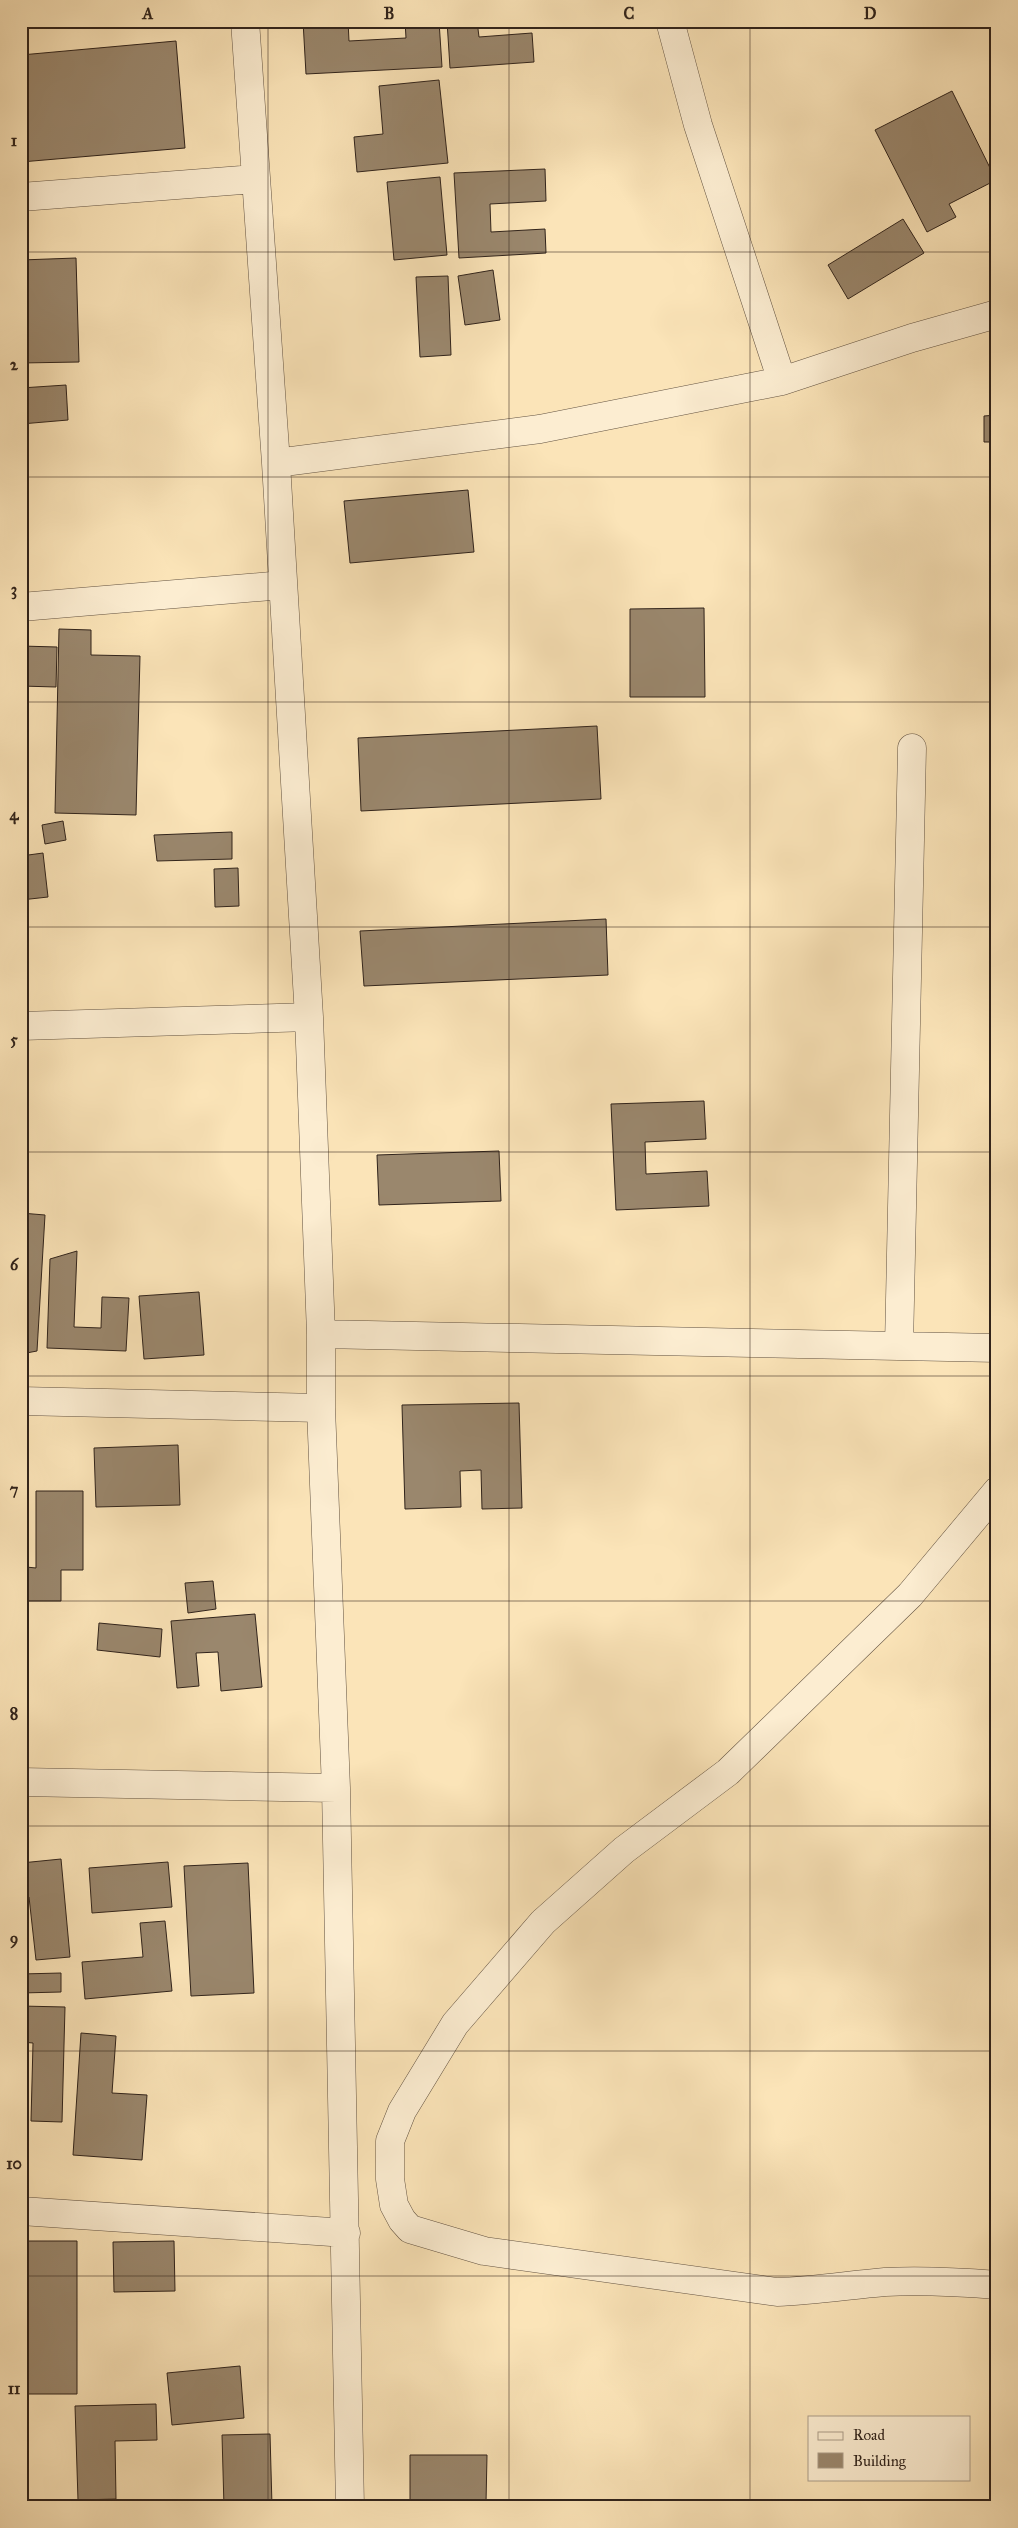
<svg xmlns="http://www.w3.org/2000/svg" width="1018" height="2528" font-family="'IM FELL Great Primer',serif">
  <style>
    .building { fill: #9a876d; stroke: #30231b }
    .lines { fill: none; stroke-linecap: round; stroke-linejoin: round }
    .street-casing { stroke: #635342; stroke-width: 29 }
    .street { stroke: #fcedd1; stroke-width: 28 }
    .grid { fill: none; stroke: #30231b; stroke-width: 1; stroke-opacity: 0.55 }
    .neatline { fill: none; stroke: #30231b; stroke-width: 2 }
    .grid-label { font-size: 16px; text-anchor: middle; font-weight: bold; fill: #30231b }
  </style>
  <rect width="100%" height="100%" fill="#fbe4b8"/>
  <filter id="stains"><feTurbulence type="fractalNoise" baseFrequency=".004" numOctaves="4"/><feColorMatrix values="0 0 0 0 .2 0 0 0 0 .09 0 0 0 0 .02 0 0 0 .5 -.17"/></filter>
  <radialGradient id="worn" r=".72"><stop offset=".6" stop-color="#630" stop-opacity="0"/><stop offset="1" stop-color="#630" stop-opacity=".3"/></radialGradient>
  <path class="building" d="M303,21H348L349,41L406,38L405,21H439L442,67L306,74Z
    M447,21H477L479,37L532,33L534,62L450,68Z
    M176,41L185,148L21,162V55Z
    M439,80L448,163L357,172L354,137L383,134L379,86Z
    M952,91L996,180L949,204L956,217L927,232L875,130Z
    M545,169L546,201L490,204L491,232L545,229L546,253L459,258L454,173Z
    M440,177L447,255L394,260L387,182Z
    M903,219L924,253L848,299L828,265Z
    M76,258L79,362L21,363V260Z
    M493,270L500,320L465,325L458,276Z
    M448,276L451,355L420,357L416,277Z
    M66,385L68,420L21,424V388Z
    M997,415V442H984V416Z
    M468,490L474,552L350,563L344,501Z
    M994,502H997V537Z
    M704,608L705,697H630V609Z
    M59,629L91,630V655L140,656L136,815L55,813Z
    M21,646L57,647L56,687L21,686Z
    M597,726L601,799L361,811L358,738Z
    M63,821L66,840L45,844L42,825Z
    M232,832V859L157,861L154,835Z
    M43,853L48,897L21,900V856Z
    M238,868L239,906L215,907L214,869Z
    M606,919L608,975L364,986L360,931Z
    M704,1101L706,1139L645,1142L646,1174L707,1171L709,1206L616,1210L611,1104Z
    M499,1151L501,1201L379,1205L377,1155Z
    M997,1184V1225L993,1185Z
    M21,1213L45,1215L37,1351L21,1354Z
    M77,1251L74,1327L101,1328L102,1297L129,1298L126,1351L47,1348L50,1259Z
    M199,1292L204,1355L144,1359L139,1296Z
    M519,1403L522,1508L482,1509L481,1470L460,1471L461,1507L405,1509L402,1405Z
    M178,1445L180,1505L96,1507L94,1448Z
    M21,1489H25L26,1567L36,1568V1491H83V1570H61V1601H21Z
    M213,1581L216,1609L188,1613L185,1583Z
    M255,1614L262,1687L221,1691L218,1652L196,1653L199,1686L177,1688L171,1621Z
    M99,1623L162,1629L160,1657L97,1650Z
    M61,1859L70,1957L36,1960L29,1897L21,1898V1863Z
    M168,1862L172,1907L92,1913L89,1868Z
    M248,1863L254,1993L191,1996L184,1866Z
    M165,1921L172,1991L85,1999L82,1962L143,1957L140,1923Z
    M61,1973V1992L21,1993V1974Z
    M21,2006L65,2007L62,2122L31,2121L33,2043L21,2042Z
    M81,2033L116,2036L112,2093L147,2095L142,2160L73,2155Z
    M21,2241H77V2394H21Z
    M174,2241L175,2291L114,2292L113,2242Z
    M240,2366L244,2418L172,2425L167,2373Z
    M156,2404L157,2440L115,2441L116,2499L78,2500L75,2406Z
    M270,2434L272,2506L224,2507L222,2435Z
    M410,2455H487L486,2503H465V2507H410Z"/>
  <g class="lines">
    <g class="street-casing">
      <path id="street" d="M245,21L276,463L309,1017L321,1334V1408L336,1788L350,2507
        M670,21L698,125L782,381
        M21,197L255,179
        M276,463L540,429L782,381L912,338L997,314
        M21,607L283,585
        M21,1026L309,1017
        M321,1334L997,1348
        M899,1346L912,748
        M21,1401L321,1408
        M997,1491L910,1595L728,1772L624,1850L543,1922L455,2024L402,2111L390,2141V2179L394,2205L402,2220L410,2229L484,2251L777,2292C814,2291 849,2285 885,2282C922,2280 959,2282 997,2285
        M21,1782L336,1788
        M21,2211L346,2233"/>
    </g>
    <use href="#street" class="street"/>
  </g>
  <path class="grid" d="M268,21V2507M509,21V2507M750,21V2507M21,252H997M21,477H997M21,702H997M21,927H997M21,1152H997M21,1376H997M21,1601H997M21,1826H997M21,2051H997M21,2276H997"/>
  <rect width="1018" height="2528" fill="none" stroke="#fbe4b8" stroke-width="55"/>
  <rect x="808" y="2416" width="162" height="65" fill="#fcedd1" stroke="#aa9c88"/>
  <rect x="818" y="2432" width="25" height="8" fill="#fcedd1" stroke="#aa9c88"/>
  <text x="853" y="2440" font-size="15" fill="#30231b">Road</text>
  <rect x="818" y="2453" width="25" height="15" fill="#9a876d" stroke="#aa9c88"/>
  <text x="853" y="2466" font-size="15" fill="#30231b">Building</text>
  <rect x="28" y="28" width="962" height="2472" class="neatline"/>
  <g class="grid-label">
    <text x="148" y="19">A</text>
    <text x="389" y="19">B</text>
    <text x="629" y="19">C</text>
    <text x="870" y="19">D</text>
    <text x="14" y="146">1</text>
    <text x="14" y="370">2</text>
    <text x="14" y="595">3</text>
    <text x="14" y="820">4</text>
    <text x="14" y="1045">5</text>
    <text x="14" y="1270">6</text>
    <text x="14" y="1495">7</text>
    <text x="14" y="1719">8</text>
    <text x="14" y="1944">9</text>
    <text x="14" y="2169">10</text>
    <text x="14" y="2394">11</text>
  </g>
  <rect width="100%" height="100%" filter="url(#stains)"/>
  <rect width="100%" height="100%" fill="url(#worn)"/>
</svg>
